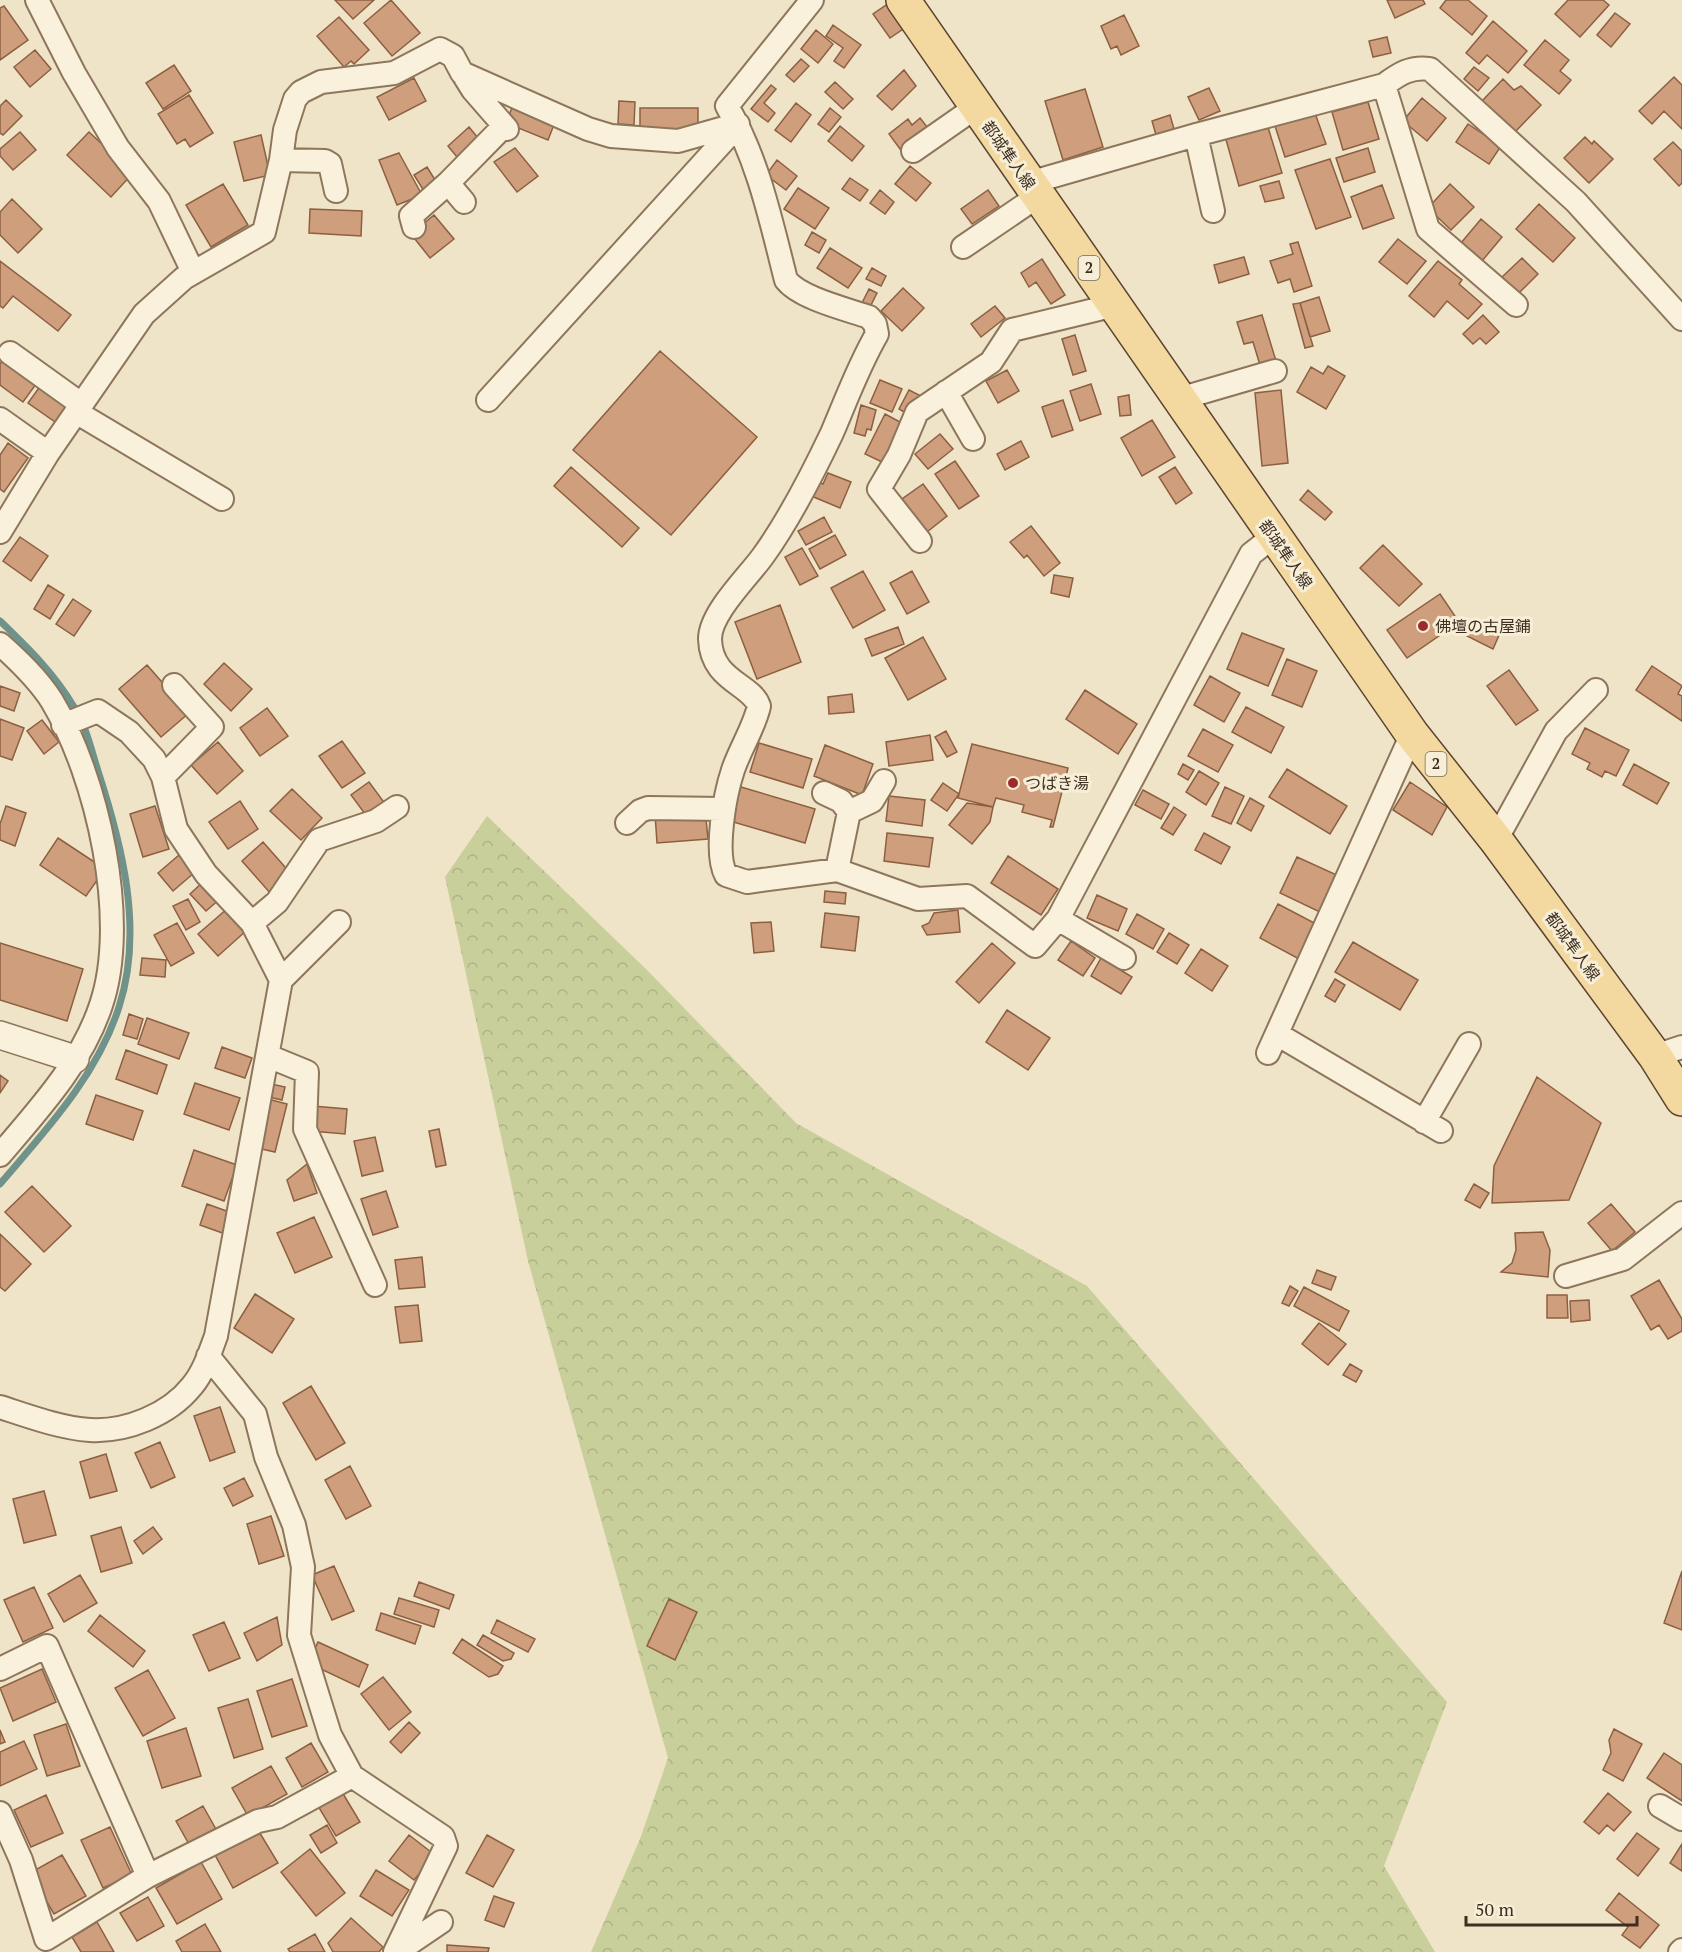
<svg xmlns="http://www.w3.org/2000/svg" width="1682" height="1952" font-family="'PT Serif','Noto Sans JP',serif">
  <style>
    .forest { fill: url(#forest-crowns) }
    .lines { fill: none; stroke-linecap: round; stroke-linejoin: round }
    .stream { stroke: #6f938a; stroke-width: 7 }
    .building { fill: #cf9f7d; stroke: #8d5f41; stroke-width: 1.5 }
    .minor-casing { stroke: #8d765c; stroke-width: 26 }
    .tertiary-casing { stroke: #8d765c; stroke-width: 30 }
    .primary-casing { stroke: #5b4430; stroke-width: 36 }
    .minor { stroke: #faf1dc; stroke-width: 22 }
    .tertiary { stroke: #faf1dc; stroke-width: 27 }
    .primary { stroke: #f3d9a0; stroke-width: 33 }
    .poi-dot { fill: #9e2a2b; stroke: #f7eed8; stroke-width: 2 }
    .labels { text-anchor: middle; stroke-width: 6; stroke-linejoin: round; paint-order: stroke }
    .shield { fill: #f7eed8; stroke: #756857; stroke-width: 1.5 }
    .shield-label { font-size: 15px; font-weight: bold; fill: #3d2e20 }
    .street-label { font-size: 16px; fill: #3d2e20; stroke: #f7eed8 }
    .poi-label { font-size: 16px; fill: #3d2e20; stroke: #f7eed8; text-anchor: start }
  </style>
  <defs>
    <pattern id="forest-crowns" width="20" height="18" patternUnits="userSpaceOnUse" patternTransform="scale(1.5)"><rect width="20" height="18" fill="#c9cf9b"/><path d="M2 6a3 3 0 1 1 6 0M12 15a3 3 0 1 1 6 0" fill="none" stroke="#aeb285"/></pattern>
  </defs>
  <rect width="100%" height="100%" fill="#f0e4c8"/>
  <path class="forest" d="M487,816L647,970L796,1123L1087,1286L1447,1702L1384,1866L1435,1952H591L640,1839L668,1758L528,1261L445,877Z"/>
  <g class="lines">
    <path class="stream" d="M0,621C28,648 54,673 74,707C86,726 91,749 98,771C122,845 144,930 119,1007C97,1076 46,1130 0,1184"/>
  </g>
  <path class="building" d="M335,0H374L353,19Z
    M391,0L420,33L392,56L364,23Z
    M1387,0H1423L1425,4L1395,18Z
    M1446,0H1468L1487,16L1472,35L1440,8Z
    M1568,0H1603L1609,5L1580,37L1555,14Z
    M892,1L909,25L890,38L873,14Z
    M4,6L28,40L0,60V8Z
    M1615,13L1630,24L1611,47L1597,35Z
    M1124,15L1139,46L1121,55L1117,46L1111,49L1101,26Z
    M339,17L369,50L354,64L351,61L344,67L317,36Z
    M1493,21L1527,51L1508,73L1487,55L1479,64L1466,53Z
    M833,25L861,45L844,68L834,61L843,48L826,36Z
    M816,30L833,44L818,63L801,49Z
    M1387,37L1391,53L1373,57L1369,41Z
    M1545,40L1569,60L1560,71L1571,80L1559,94L1524,65Z
    M35,50L51,69L30,87L14,67Z
    M801,59L809,66L794,82L786,75Z
    M174,65L191,91L163,109L146,83Z
    M1474,67L1489,78L1478,91L1464,79Z
    M904,70L916,86L892,110L877,96Z
    M1674,77L1682,85V129L1664,111L1652,124L1639,111Z
    M414,78L426,101L389,120L377,97Z
    M1503,79L1514,90L1521,86L1541,105L1515,132L1482,101Z
    M835,82L853,99L843,109L825,92Z
    M771,85L776,89L764,103L775,113L768,122L751,109Z
    M1209,88L1220,111L1199,120L1188,97Z
    M1085,89L1103,147L1063,160L1045,101Z
    M189,95L213,133L190,147L185,139L177,144L158,114Z
    M1422,98L1446,118L1427,141L1403,121Z
    M6,100L22,116L3,135L0,133V106Z
    M515,100L557,117L548,140L506,123Z
    M619,101L635,102L634,125L618,124Z
    M1368,102L1379,139L1343,150L1332,112Z
    M796,103L811,115L791,142L775,130Z
    M640,108H698V129H640Z
    M830,108L841,117L829,132L818,124Z
    M1315,113L1326,144L1285,157L1275,126Z
    M1170,115L1174,129L1156,135L1152,121Z
    M920,118L928,128L900,149L889,134L908,119L912,125Z
    M1267,124L1282,173L1239,186L1225,136Z
    M1468,124L1501,146L1489,164L1456,142Z
    M840,126L864,146L852,161L828,141Z
    M469,127L478,138L457,157L448,146Z
    M20,132L36,150L13,170L0,156V149Z
    M89,132L133,173L111,197L67,155Z
    M261,135L270,175L244,181L234,142Z
    M1585,137L1592,144L1594,141L1613,159L1589,183L1564,158Z
    M1673,142L1682,151V183L1679,186L1654,159Z
    M515,148L538,176L517,192L494,162Z
    M1368,148L1375,172L1344,182L1336,158Z
    M399,153L422,195L397,205L379,160Z
    M1330,159L1351,217L1316,229L1295,170Z
    M777,160L797,176L786,190L766,175Z
    M910,166L931,183L916,201L895,184Z
    M427,167L437,183L424,191L414,175Z
    M850,178L868,190L860,201L842,189Z
    M1279,181L1284,198L1265,202L1260,186Z
    M223,184L248,225L211,247L186,205Z
    M1450,184L1474,207L1451,230L1428,208Z
    M1382,185L1394,218L1363,229L1351,197Z
    M798,188L829,208L815,229L784,209Z
    M880,190L894,202L885,214L870,203Z
    M988,190L999,206L972,224L961,209Z
    M12,199L42,229L18,253L0,235V212Z
    M1539,204L1575,238L1553,262L1516,229Z
    M310,209L362,211L361,236L309,233Z
    M434,215L454,239L430,258L411,234Z
    M1481,219L1502,237L1482,261L1461,243Z
    M812,232L826,240L819,253L805,245Z
    M1398,239L1426,261L1407,284L1379,262Z
    M1298,242L1312,286L1294,292L1290,279L1278,283L1270,261L1293,254L1290,244Z
    M830,248L862,268L848,288L817,268Z
    M1244,257L1249,274L1219,283L1214,265Z
    M1522,258L1538,274L1517,295L1501,278Z
    M1042,259L1065,295L1051,304L1036,282L1029,287L1021,273Z
    M0,261L71,315L58,331L13,296L3,308L0,306Z
    M1438,261L1462,280L1459,284L1482,304L1468,319L1447,301L1434,317L1409,296Z
    M872,268L886,276L881,286L866,279Z
    M903,288L924,308L902,331L881,311Z
    M869,289L877,293L870,307L862,303Z
    M1319,297L1330,331L1310,337L1300,303Z
    M1300,303L1313,346L1305,348L1293,304Z
    M995,306L1005,318L981,337L971,324Z
    M1262,315L1276,361L1260,365L1253,342L1244,344L1237,322Z
    M1483,315L1499,332L1486,344L1480,338L1473,344L1463,334Z
    M1075,335L1086,371L1073,375L1062,339Z
    M660,351L757,437L671,535L573,450Z
    M6,356L39,380L23,402L0,385V364Z
    M1328,366L1345,376L1326,409L1297,392L1311,367L1323,374Z
    M1007,370L1019,391L998,403L986,381Z
    M880,380L902,389L892,412L870,403Z
    M1091,384L1101,414L1080,421L1070,391Z
    M41,385L71,406L58,424L28,403Z
    M909,390L919,395L909,415L899,409Z
    M1281,390L1288,463L1262,466L1255,393Z
    M1129,395L1131,415L1120,416L1118,397Z
    M1063,400L1073,430L1052,437L1042,407Z
    M861,405L876,410L871,430L867,429L865,436L854,433Z
    M885,414L902,423L882,462L865,454Z
    M1152,420L1175,457L1142,476L1121,438Z
    M940,434L953,449L928,469L915,454Z
    M1021,441L1029,457L1005,470L997,454Z
    M8,443L28,458L4,492L0,489V455Z
    M955,461L979,496L959,509L935,474Z
    M571,467L639,528L622,547L554,486Z
    M1175,467L1192,493L1176,504L1159,477Z
    M828,473L851,482L840,508L809,495L816,481L823,484Z
    M923,484L947,516L927,532L902,499Z
    M1308,490L1332,512L1325,520L1300,500Z
    M824,517L832,532L806,545L798,531Z
    M1031,526L1060,563L1044,576L1027,555L1024,558L1010,542Z
    M835,535L846,555L820,569L809,549Z
    M20,537L48,556L31,581L3,561Z
    M1383,545L1422,584L1399,606L1360,568Z
    M802,548L818,576L800,585L785,557Z
    M863,571L885,610L853,628L831,588Z
    M912,571L929,602L907,614L890,583Z
    M1054,575L1073,578L1069,597L1051,593Z
    M48,585L64,595L50,619L34,609Z
    M1440,594L1459,622L1407,658L1387,630Z
    M73,599L91,611L74,636L56,624Z
    M780,605L801,662L757,679L735,622Z
    M1475,621L1500,633L1493,649L1467,636Z
    M898,627L904,644L872,656L865,639Z
    M1242,633L1284,649L1268,686L1227,669Z
    M923,637L946,679L908,700L885,658Z
    M1287,659L1317,671L1302,707L1272,695Z
    M224,663L252,689L231,711L204,684Z
    M147,665L189,713L161,737L119,689Z
    M1652,666L1682,686L1678,694L1682,696V721L1636,690Z
    M1509,670L1538,710L1516,725L1487,686Z
    M1210,676L1240,693L1224,722L1194,705Z
    M0,686L20,693L14,711L0,706Z
    M1085,690L1137,724L1118,754L1066,719Z
    M852,694L854,712L829,714L828,697Z
    M1246,707L1284,727L1271,753L1232,732Z
    M267,708L288,736L260,756L240,728Z
    M0,719L24,728L12,760L0,756Z
    M42,720L59,742L44,754L27,731Z
    M1585,728L1629,750L1616,776L1605,771L1602,777L1587,769L1590,763L1572,754Z
    M1203,729L1233,745L1218,772L1188,756Z
    M946,731L957,752L947,757L935,737Z
    M930,735L933,760L889,766L886,742Z
    M342,741L365,773L342,788L319,756Z
    M218,742L243,771L217,794L191,765Z
    M759,743L812,759L803,788L750,772Z
    M972,744L1068,768L1053,827H1050L1052,820L1022,812L1024,805L996,798L993,807L958,798Z
    M825,745L873,764L862,795L814,776Z
    M1183,764L1194,770L1188,780L1178,774Z
    M1634,764L1669,783L1657,804L1623,785Z
    M1287,769L1347,806L1330,834L1269,797Z
    M1199,771L1219,783L1206,805L1186,792Z
    M369,782L386,805L368,818L351,795Z
    M1410,782L1447,807L1432,835L1393,810Z
    M943,783L959,794L947,811L931,800Z
    M741,787L815,809L805,843L730,821Z
    M1225,787L1244,796L1231,824L1212,816Z
    M292,789L322,818L301,840L270,811Z
    M1143,790L1169,804L1161,819L1135,805Z
    M889,796L925,800L922,826L886,821Z
    M1250,798L1264,806L1251,831L1237,823Z
    M240,801L258,829L228,849L209,822Z
    M967,803L993,807L990,822L972,844L949,825Z
    M6,806L26,813L15,846L0,840V824Z
    M155,806L169,849L143,857L130,814Z
    M1174,807L1186,815L1173,835L1161,828Z
    M705,809L708,839L657,843L655,814Z
    M887,833L933,838L929,867L884,861Z
    M1204,833L1230,847L1221,864L1195,850Z
    M58,838L105,869L86,896L40,865Z
    M263,842L292,875L271,894L242,861Z
    M179,855L194,873L173,891L158,873Z
    M1008,856L1058,889L1041,915L991,883Z
    M1297,857L1339,876L1322,913L1280,893Z
    M205,880L221,898L206,911L190,894Z
    M825,891L846,893L845,904L824,902Z
    M1097,895L1127,909L1118,931L1087,918Z
    M188,899L200,922L186,930L173,906Z
    M1278,904L1320,926L1301,960L1260,938Z
    M228,908L247,930L218,956L198,934Z
    M958,910L960,932L927,935L922,926L929,923L934,913Z
    M825,913L859,917L855,951L821,947Z
    M1137,914L1164,929L1153,949L1126,934Z
    M771,922L774,951L754,953L751,923Z
    M177,923L194,953L171,966L154,935Z
    M1169,933L1189,945L1177,964L1157,952Z
    M1071,941L1095,958L1083,976L1058,960Z
    M1353,942L1418,980L1400,1010L1335,972Z
    M0,943L83,969L67,1021L0,1000Z
    M992,943L1015,963L979,1003L956,982Z
    M1201,949L1228,966L1212,991L1185,973Z
    M142,958L166,960L165,977L140,975Z
    M1101,958L1132,977L1121,994L1091,976Z
    M1335,979L1345,985L1335,1002L1325,996Z
    M1007,1010L1050,1038L1028,1070L986,1042Z
    M129,1014L143,1019L137,1039L123,1035Z
    M147,1018L189,1033L179,1059L138,1044Z
    M222,1047L252,1058L245,1078L215,1068Z
    M126,1050L167,1065L157,1094L116,1079Z
    M0,1075L8,1081L0,1093Z
    M1537,1077L1601,1123L1569,1200L1492,1203L1494,1166Z
    M195,1083L240,1098L229,1130L184,1114Z
    M267,1083L285,1087L282,1100L264,1096Z
    M96,1095L143,1111L133,1140L86,1124Z
    M268,1099L287,1104L275,1152L257,1148Z
    M313,1106L347,1109L345,1134L311,1131Z
    M439,1129L446,1165L436,1167L429,1131Z
    M375,1137L383,1171L362,1176L354,1141Z
    M194,1150L237,1165L224,1201L182,1186Z
    M307,1164L317,1193L294,1201L287,1180Z
    M1474,1184L1489,1193L1480,1208L1465,1200Z
    M32,1186L71,1226L44,1252L5,1212Z
    M386,1191L398,1227L373,1235L361,1199Z
    M207,1204L235,1214L228,1235L200,1225Z
    M1611,1204L1635,1232L1612,1251L1588,1223Z
    M314,1217L332,1257L295,1273L277,1233Z
    M1543,1232L1550,1250L1548,1277L1501,1272L1512,1263L1516,1250L1515,1233Z
    M0,1234L31,1264L5,1291L0,1287Z
    M422,1257L425,1287L399,1289L395,1260Z
    M1317,1270L1336,1277L1331,1290L1312,1283Z
    M1659,1280L1682,1319V1331L1668,1339L1659,1325L1651,1330L1631,1296Z
    M1290,1286L1298,1291L1289,1306L1282,1303Z
    M1304,1287L1349,1311L1339,1331L1294,1306Z
    M255,1294L294,1319L272,1353L234,1328Z
    M1547,1295H1567L1568,1318H1547Z
    M1589,1300L1590,1320L1571,1322L1570,1301Z
    M418,1305L422,1341L400,1343L395,1307Z
    M1319,1323L1346,1344L1328,1365L1302,1344Z
    M1350,1364L1362,1371L1356,1382L1343,1375Z
    M311,1386L345,1443L316,1460L283,1403Z
    M220,1407L235,1452L210,1461L194,1416Z
    M160,1442L175,1477L151,1488L135,1453Z
    M106,1454L117,1491L90,1498L80,1462Z
    M350,1466L371,1506L346,1519L325,1480Z
    M244,1478L253,1496L233,1506L224,1488Z
    M44,1491L56,1535L24,1543L13,1499Z
    M271,1516L284,1556L259,1564L247,1524Z
    M121,1527L132,1563L101,1572L91,1536Z
    M153,1527L162,1539L143,1554L134,1541Z
    M334,1566L354,1611L332,1620L312,1575Z
    M1682,1571V1630L1664,1623Z
    M80,1575L97,1603L64,1622L48,1594Z
    M419,1582L454,1595L449,1609L414,1596Z
    M34,1587L53,1628L23,1642L4,1600Z
    M399,1598L439,1610L434,1627L394,1614Z
    M669,1599L697,1612L675,1660L647,1646Z
    M381,1613L421,1626L415,1644L376,1630Z
    M100,1615L145,1651L133,1667L88,1631Z
    M277,1617L282,1645L257,1661L244,1633Z
    M497,1620L535,1639L528,1652L491,1633Z
    M224,1622L240,1658L209,1671L193,1635Z
    M483,1635L514,1653L511,1659L503,1661L477,1645Z
    M462,1639L503,1666L498,1674L489,1677L453,1653Z
    M318,1642L368,1665L359,1687L308,1663Z
    M42,1669L56,1702L13,1721L0,1688Z
    M148,1670L175,1718L143,1736L115,1688Z
    M383,1677L411,1712L389,1730L361,1694Z
    M292,1679L307,1726L272,1737L257,1691Z
    M248,1699L263,1749L234,1758L218,1708Z
    M409,1722L420,1733L401,1753L390,1742Z
    M66,1724L80,1766L47,1776L34,1735Z
    M186,1728L201,1776L162,1788L147,1741Z
    M1614,1729L1642,1744L1623,1781L1603,1770L1611,1753L1609,1740Z
    M0,1730L5,1742L0,1744Z
    M24,1741L37,1769L0,1786V1752Z
    M311,1743L328,1772L302,1787L286,1758Z
    M1664,1753L1682,1765V1801L1647,1778Z
    M271,1766L287,1794L248,1816L232,1788Z
    M342,1792L360,1822L336,1836L318,1806Z
    M1608,1793L1631,1812L1614,1831L1607,1825L1599,1834L1584,1822Z
    M46,1795L63,1833L31,1847L14,1810Z
    M203,1806L217,1831L190,1846L176,1821Z
    M327,1825L337,1843L321,1853L310,1835Z
    M110,1827L132,1875L103,1888L81,1840Z
    M258,1830L278,1863L233,1888L215,1855Z
    M1637,1833L1659,1849L1638,1876L1617,1859Z
    M409,1835L435,1855L414,1880L389,1861Z
    M487,1835L514,1850L493,1887L466,1873Z
    M1682,1844V1871L1670,1863Z
    M310,1849L345,1893L316,1916L281,1872Z
    M62,1855L86,1896L54,1914L30,1873Z
    M201,1862L222,1899L177,1924L156,1888Z
    M376,1870L409,1890L392,1916L360,1896Z
    M1619,1893L1659,1925L1640,1948L1622,1935L1628,1927L1606,1910Z
    M494,1896L514,1903L504,1927L485,1920Z
    M148,1897L164,1926L137,1941L120,1913Z
    M351,1918L383,1947L379,1952H333L328,1943Z
    M97,1922L114,1952H81L72,1937Z
    M205,1924L221,1952H182L176,1941Z
    M315,1934L325,1952H290L288,1949Z
    M447,1945L489,1948L488,1952H447Z"/>
  <g class="lines">
    <g class="minor-casing">
      <path id="minor" d="M37,0L74,73L118,148L159,201L193,272
        M812,0L727,106C758,159 771,221 786,280C800,298 846,309 869,317L875,324L877,334C858,367 847,398 832,433C813,473 789,520 763,556C748,577 710,613 710,639C711,681 752,684 759,706C754,728 740,749 733,770C725,794 714,853 726,875L747,882L837,870L918,899L967,896L1035,946L1058,919L1251,554L1274,536
        M463,74L473,90L507,129
        M1384,85L1428,229L1516,305
        M1196,135L1213,211
        M913,151L976,107
        M281,160L325,161L330,164L336,191
        M1029,183L1196,135L1384,85C1399,74 1411,66 1430,69L1576,202L1682,319
        M464,202L448,183L504,126
        M414,227L411,216L448,183
        M963,247L1038,196
        M10,353L81,404
        M946,392L973,439
        M1179,399L1275,371
        M488,400L737,126
        M76,412L222,499
        M0,419L48,453
        M0,532L48,453L144,314L184,278L264,232L281,160L285,130L295,99L301,92L321,82L394,73L440,49L453,56L462,73L588,129L611,136L678,141L738,124
        M920,541L879,489L899,455L917,412L991,362L1012,330L1115,305
        M0,644C19,661 38,679 52,701C97,776 130,920 101,1005C82,1063 39,1109 0,1155
        M163,777L212,727L174,685
        M824,793L841,801L849,812
        M627,823L640,811L648,808L724,809
        M1496,840L1556,731L1596,690
        M837,870L849,812L872,801L884,781
        M1058,919L1124,958
        M252,923L277,902L319,840L376,821L397,807
        M281,980L339,922
        M1277,1034L1441,1131
        M1268,1053L1412,734
        M268,1056L307,1072L305,1129L375,1285
        M1655,1056L1682,1047
        M1424,1122L1469,1044
        M1566,1276L1623,1259L1682,1213
        M208,1356L255,1414L266,1457L294,1525L303,1567L299,1635L330,1735L352,1776L443,1837L446,1846L395,1952
        M0,1407C28,1416 60,1428 90,1430C126,1432 169,1415 192,1386C204,1372 210,1352 216,1336L281,980L252,923L206,874L176,829L163,777L154,759L129,732L98,711L63,725
        M0,1669L47,1646L148,1876L46,1939L21,1860L0,1813
        M1660,1806L1682,1819
        M148,1876L258,1821L277,1817L352,1776
        M407,1945L441,1922
        M1680,1952L1682,1950"/>
    </g>
    <g class="tertiary-casing">
      <path id="tertiary" d="M0,1035L75,1059"/>
    </g>
    <g class="primary-casing">
      <path id="primary" d="M903,0L1412,734L1496,840L1655,1056L1682,1099"/>
    </g>
    <use href="#minor" class="minor"/>
    <use href="#tertiary" class="tertiary"/>
    <use href="#primary" class="primary"/>
  </g>
  <g class="poi-dot">
    <circle cx="1423" cy="626" r="6"/>
    <circle cx="1013" cy="783" r="6"/>
  </g>
  <g class="labels">
    <g class="shield">
      <rect x="1078.5" y="256" width="21" height="24" rx="4.5"/>
      <rect x="1425.5" y="752" width="21" height="24" rx="4.5"/>
    </g>
    <g class="shield-label">
      <text x="1089" y="273">2</text>
      <text x="1436" y="769">2</text>
    </g>
    <g class="street-label">
      <text transform="translate(1009 155) rotate(55)" y="6">都城隼人線</text>
      <text transform="translate(1286 554) rotate(55)" y="6">都城隼人線</text>
      <text transform="translate(1573 946) rotate(54)" y="6">都城隼人線</text>
    </g>
    <g class="poi-label">
      <text x="1435" y="632">佛壇の古屋鋪</text>
      <text x="1025" y="789">つばき湯</text>
    </g>
  </g>
  <path d="M1466 1916v9h171v-9" fill="none" stroke="#3d2e20" stroke-width="3"/>
  <text x="1475" y="1916" font-size="18" fill="#3d2e20" stroke="#f7eed8" stroke-width="4.5" paint-order="stroke">50 m</text>
</svg>
